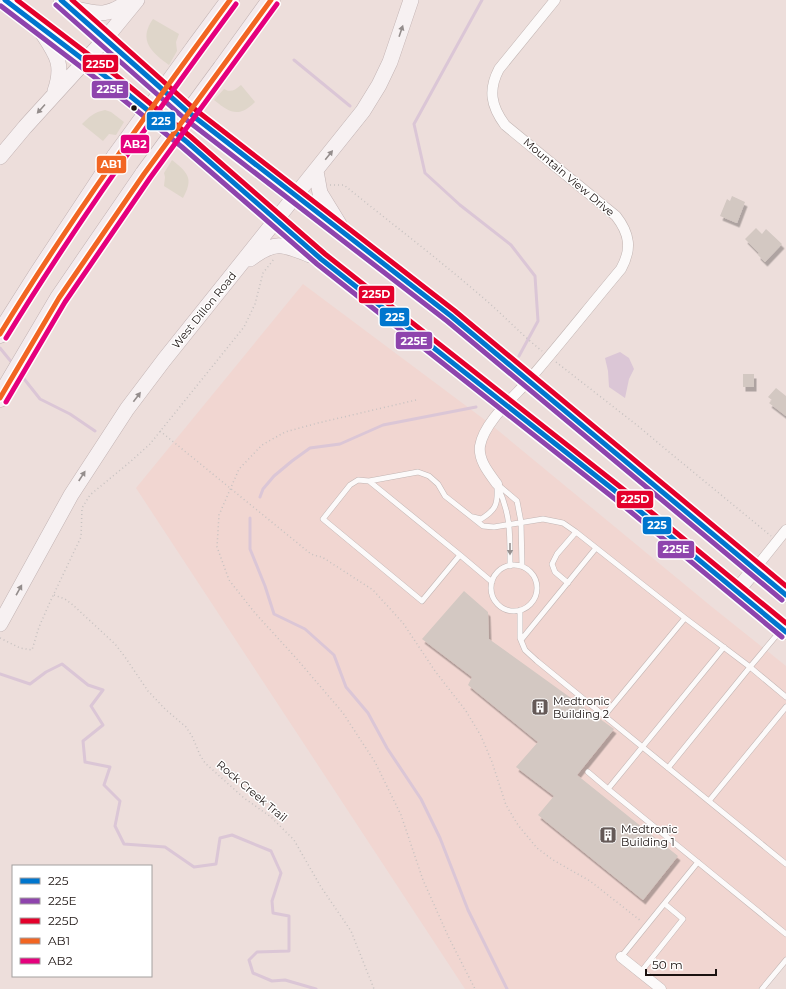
<svg xmlns="http://www.w3.org/2000/svg" width="786" height="989" font-family="Montserrat,sans-serif">
  <style>
    .built { fill: #f1d6d1 }
    .green { fill: #dfd6ca }
    .water { fill: #dbc6d6 }
    .lines { fill: none; stroke-linecap: round; stroke-linejoin: round }
    .stream { stroke: #dbc6d6; stroke-width: 3 }
    .building { fill: #d3c8c2; filter: url(#shadow) }
    .service-casing { stroke: #c2b5b3; stroke-width: 6 }
    .minor-casing { stroke: #c2b5b3; stroke-width: 11 }
    .primary-casing { stroke: #c2b3b3; stroke-width: 16 }
    .motorway-casing { stroke: #c2b3b3; stroke-width: 19 }
    .path { stroke: #c7c2c1; stroke-width: 1.5; stroke-dasharray: 1 3; stroke-linecap: butt }
    .service { stroke: #fcfafa; stroke-width: 5 }
    .minor { stroke: #fcfafa; stroke-width: 10 }
    .primary { stroke: #f7f1f2; stroke-width: 15 }
    .motorway { stroke: #f4ebed; stroke-width: 18 }
    .motorway-bridge-casing { stroke: #c2b3b3; stroke-width: 19; stroke-linecap: butt }
    .motorway-bridge { stroke: #f4ebed; stroke-width: 18 }
    .bus-1-casing { stroke: #fff; stroke-width: 8 }
    .bus-2-casing { stroke: #fff; stroke-width: 8 }
    .bus-3-casing { stroke: #fff; stroke-width: 8 }
    .bus-4-casing { stroke: #fff; stroke-width: 8 }
    .bus-5-casing { stroke: #fff; stroke-width: 8 }
    .bus-1 { stroke: #0076ce; stroke-width: 5 }
    .bus-2 { stroke: #8e44ad; stroke-width: 5 }
    .bus-3 { stroke: #e4002b; stroke-width: 5 }
    .bus-4 { stroke: #f26522; stroke-width: 5 }
    .bus-5 { stroke: #e5007d; stroke-width: 5 }
    .oneway { fill: #948d8c }
    .oneway2 { fill: #979291 }
    .bus-dot { fill: #1b1210; stroke: #fff; stroke-width: 1.5 }
    .labels { text-anchor: middle; stroke-width: 3; stroke-linejoin: round; paint-order: stroke }
    .street-label { font-size: 11px; fill: #1b1210; stroke: #fff }
    .poi-label { font-size: 11px; fill: #1b1210; stroke: #fff; text-anchor: start }
    .line-badge { stroke: #fff; stroke-width: 1.5 }
    .badge-label { font-size: 11px; text-anchor: middle; font-weight: bold; fill: #fff }
  </style>
  <defs>
    <filter id="shadow"><feDropShadow dx="2.5" dy="4.5" stdDeviation="0" flood-color="#0004"/></filter>
  </defs>
  <rect width="100%" height="100%" fill="#eddedb"/>
  <path class="built" d="M303,284L489,423L712,607L786,666V963L765,989H465L136,488Z"/>
  <path class="green" d="M153,19L179,34L176,42L177,51L169,65C151,52 138,40 153,19Z
    M241,85L255,102C239,118 230,113 214,100L224,89C231,93 235,90 241,85Z
    M105,110L111,112L124,122L116,135L109,134L103,141L82,124C89,117 94,112 105,110Z
    M172,160C188,173 194,178 183,198L164,186L165,177L164,173Z"/>
  <path class="water" d="M620,352L629,358L634,369L629,379L625,398L609,387L608,371L605,358Z"/>
  <g class="lines">
    <path class="stream" d="M482,0L414,124L425,173L460,205L511,245L535,276L538,321L519,356
      M294,60L350,106
      M0,348L13,364
      M21,375L40,399L70,414L95,431
      M260,497L263,489L274,476L292,461L310,448L340,444L383,425L476,407
      M250,518V549L265,586L274,614L305,629L334,655L346,687L368,713L387,748L421,799L440,838L468,910L507,989
      M0,674L30,684L46,672L62,664L88,685L103,690L91,706L103,725L83,741L85,762L110,767L104,785L120,801L115,826L124,844L165,847L194,867L216,864L220,838L232,835L271,851L281,873L272,901L273,913L289,916V951L257,952L249,960L253,973L272,981L285,980L316,989"/>
  </g>
  <path class="building" d="M732,196L745,202L737,223L720,216L727,199L730,201Z
    M756,228L762,234L766,229L782,244L765,262L758,255L759,253L745,239Z
    M743,374H754V387H743Z
    M776,388L786,396V416L769,403L772,400L768,397Z
    M464,591L488,612L489,639L614,729L577,775L678,856L643,900L538,815L554,796L516,767L538,742L468,685L472,677L422,639Z"/>
  <g class="lines">
    <g class="service-casing">
      <path id="service" d="M358,480L369,481L460,555L422,601L323,519L350,485Z
        M369,481L418,472L429,476L438,484L445,496L483,526L494,527L543,519L563,523L576,532L685,618L750,667L781,630
        M497,484L517,501L521,522L522,566
        M498,487C511,516 510,534 510,566
        M473,517L481,519C496,510 498,504 497,487
        M460,555L492,582
        M491 588a23 23 0 1 1 46 0a23 23 0 1 1-46 0Z
        M568,583L555,572L552,564L557,554L576,532
        M520,610V638L525,650L537,661L786,864
        M521,640L596,548
        M724,647L608,789L786,934
        M604,716L685,618
        M668,768L750,667L786,697
        M588,772L608,789
        M709,801L786,707
        M621,957L698,862
        M640,973L683,919L665,904
        M762,989L786,960"/>
    </g>
    <g class="minor-casing">
      <path id="minor" d="M497,484C489,473 478,460 480,446C484,422 514,397 529,380C560,344 590,306 621,269C632,249 630,234 616,216L505,125C491,106 488,90 499,69L555,0
        M754,570L786,530
        M621,957L661,989"/>
    </g>
    <g class="primary-casing">
      <path id="primary" d="M5,0L114,83L187,142L321,259L624,498L786,632
        M61,0L188,112L451,316L786,595
        M71,8C97,14 107,18 130,0
        M43,34C57,55 64,65 55,91
        M0,157L25,127L105,39L137,0
        M316,171L320,193L339,224
        M250,259C275,240 283,244 310,255
        M737,591L754,570
        M0,624L71,495L127,409L164,360L363,111L379,85L390,62L411,0"/>
    </g>
    <g class="motorway-casing">
      <path id="motorway" d="M196,46L230,0
        M222,68L271,0
        M0,334L38,274L116,156
        M0,398L59,298L144,174"/>
    </g>
    <path class="path" d="M330,185H344C392,224 441,261 488,302C506,318 523,336 542,351
      M556,362L638,426L669,452L771,536
      M416,400L318,423L285,432L262,445L239,469L219,515L217,547L229,580L255,613L296,658L343,713L375,762L401,815L423,880L449,938L475,989
      M160,431L311,554L317,556L322,557L373,590L403,623L435,671L466,711L481,736L492,762L506,805L518,825L537,848L553,860L590,881L641,921
      M54,595L65,599L73,605L115,644L125,657L148,691L165,709L186,727L192,736L200,755L205,763L244,798L271,817L294,840L321,887L351,931L374,989
      M0,638L20,648L32,650L39,627L50,602L81,537L82,508L90,495L130,462L150,444L244,327L255,304L263,273L274,259"/>
    <use href="#service" class="service"/>
    <use href="#minor" class="minor"/>
    <use href="#primary" class="primary"/>
    <use href="#motorway" class="motorway"/>
    <g class="motorway-bridge-casing">
      <path id="motorway-bridge" d="M116,156L196,46
        M144,174L222,68"/>
    </g>
    <use href="#motorway-bridge" class="motorway-bridge"/>
    <g class="bus-1-casing">
      <path id="bus-1" d="M5,0L114,83L187,142L321,259L624,498L786,632
        M61,0L188,112L451,316L786,595"/>
    </g>
    <g class="bus-2-casing">
      <path id="bus-2" d="M56,5L184,118L447,321L782,600
        M1,6L110,89L182,147L317,264L620,503L782,637"/>
    </g>
    <g class="bus-3-casing">
      <path id="bus-3" d="M17,0L118,77L191,137L325,254L628,493L786,623
        M72,0L192,107L455,311L786,586"/>
    </g>
    <g class="bus-4-casing">
      <path id="bus-4" d="M0,334C71,218 150,109 230,0
        M0,398L59,298L144,174L271,0"/>
    </g>
    <g class="bus-5-casing">
      <path id="bus-5" d="M6,338C77,222 156,113 236,4
        M6,402L65,302L150,178L277,4"/>
    </g>
    <use href="#bus-1" class="bus-1"/>
    <use href="#bus-2" class="bus-2"/>
    <use href="#bus-3" class="bus-3"/>
    <use href="#bus-4" class="bus-4"/>
    <use href="#bus-5" class="bus-5"/>
  </g>
  <defs><path id="oneway-solid" d="M-6-.8H1V-3.2L6.5 0L1 3.2V.8H-6Z"/></defs>
  <g class="oneway">
    <use href="#oneway-solid" transform="translate(401 31) rotate(-71)"/>
    <use href="#oneway-solid" transform="translate(41 109) rotate(132)"/>
    <use href="#oneway-solid" transform="translate(329 155) rotate(-51)"/>
    <use href="#oneway-solid" transform="translate(137 397) rotate(-53)"/>
    <use href="#oneway-solid" transform="translate(82 476) rotate(-57)"/>
    <use href="#oneway-solid" transform="translate(19 590) rotate(-61)"/>
  </g>
  <use class="oneway2" href="#oneway-solid" transform="translate(510 549) rotate(90)"/>
  <defs>
    <g id="building-square" transform="scale(0.9)"><rect x="-9" y="-9" width="18" height="18" rx="4" fill="#645957" stroke="#fff"/><path d="M-4-6H4V6H1V3H-1V6H-4ZM-2.5-4.3h1.7v1.8h-1.7ZM.8-4.3h1.7v1.8H.8ZM-2.5-1h1.7V.8h-1.7ZM.8-1h1.7V.8H.8Z" fill="#fff"/></g>
  </defs>
  <g fill-rule="evenodd">
    <use href="#building-square" x="540" y="707"/>
    <use href="#building-square" x="608" y="835"/>
  </g>
  <circle class="bus-dot" cx="134" cy="108" r="3.5"/>
  <g class="labels">
    <g class="street-label">
      <text transform="translate(569 177) rotate(40)" y="4">Mountain View Drive</text>
      <text transform="translate(204 310) rotate(-51)" y="4">West Dillon Road</text>
      <text transform="translate(252 791) rotate(40)" y="4">Rock Creek Trail</text>
    </g>
    <g class="poi-label">
      <text x="553" y="705">Medtronic<tspan x="553" dy="13">Building 2</tspan></text>
      <text x="621" y="833">Medtronic<tspan x="621" dy="13">Building 1</tspan></text>
    </g>
  </g>
  <g class="line-badge">
    <rect x="82" y="54" width="37" height="19" rx="4" fill="#e4002b"/>
    <rect x="91" y="80" width="38" height="19" rx="4" fill="#8e44ad"/>
    <rect x="146" y="111" width="30" height="20" rx="4" fill="#0076ce"/>
    <rect x="120" y="134" width="30" height="20" rx="4" fill="#e5007d"/>
    <rect x="96" y="155" width="31" height="19" rx="4" fill="#f26522"/>
    <rect x="358" y="285" width="37" height="19" rx="4" fill="#e4002b"/>
    <rect x="379" y="307" width="31" height="20" rx="4" fill="#0076ce"/>
    <rect x="395" y="331" width="38" height="19" rx="4" fill="#8e44ad"/>
    <rect x="616" y="490" width="38" height="19" rx="4" fill="#e4002b"/>
    <rect x="642" y="516" width="30" height="19" rx="4" fill="#0076ce"/>
    <rect x="657" y="540" width="38" height="19" rx="4" fill="#8e44ad"/>
  </g>
  <g class="badge-label">
    <text x="100" y="68">225D</text>
    <text x="110" y="93">225E</text>
    <text x="161" y="125">225</text>
    <text x="135" y="148">AB2</text>
    <text x="111" y="168">AB1</text>
    <text x="376" y="298">225D</text>
    <text x="395" y="321">225</text>
    <text x="414" y="345">225E</text>
    <text x="635" y="503">225D</text>
    <text x="657" y="529">225</text>
    <text x="676" y="553">225E</text>
  </g>
  <rect x="12" y="865" width="140" height="112" fill="#ffffff" stroke="#a4a09f"/>
  <rect x="20" y="878" width="20" height="6" fill="#0076ce" stroke="#a4a09f"/>
  <text x="48" y="885" font-size="12" fill="#1b1210">225</text>
  <rect x="20" y="898" width="20" height="6" fill="#8e44ad" stroke="#a4a09f"/>
  <text x="48" y="905" font-size="12" fill="#1b1210">225E</text>
  <rect x="20" y="918" width="20" height="6" fill="#e4002b" stroke="#a4a09f"/>
  <text x="48" y="925" font-size="12" fill="#1b1210">225D</text>
  <rect x="20" y="938" width="20" height="6" fill="#f26522" stroke="#a4a09f"/>
  <text x="48" y="945" font-size="12" fill="#1b1210">AB1</text>
  <rect x="20" y="958" width="20" height="6" fill="#e5007d" stroke="#a4a09f"/>
  <text x="48" y="965" font-size="12" fill="#1b1210">AB2</text>
  <path d="M646 969v6h70v-6" fill="none" stroke="#1b1210" stroke-width="2"/>
  <text x="652" y="969" font-size="12" fill="#1b1210" stroke="#ffffff" stroke-width="3" paint-order="stroke">50 m</text>
</svg>
